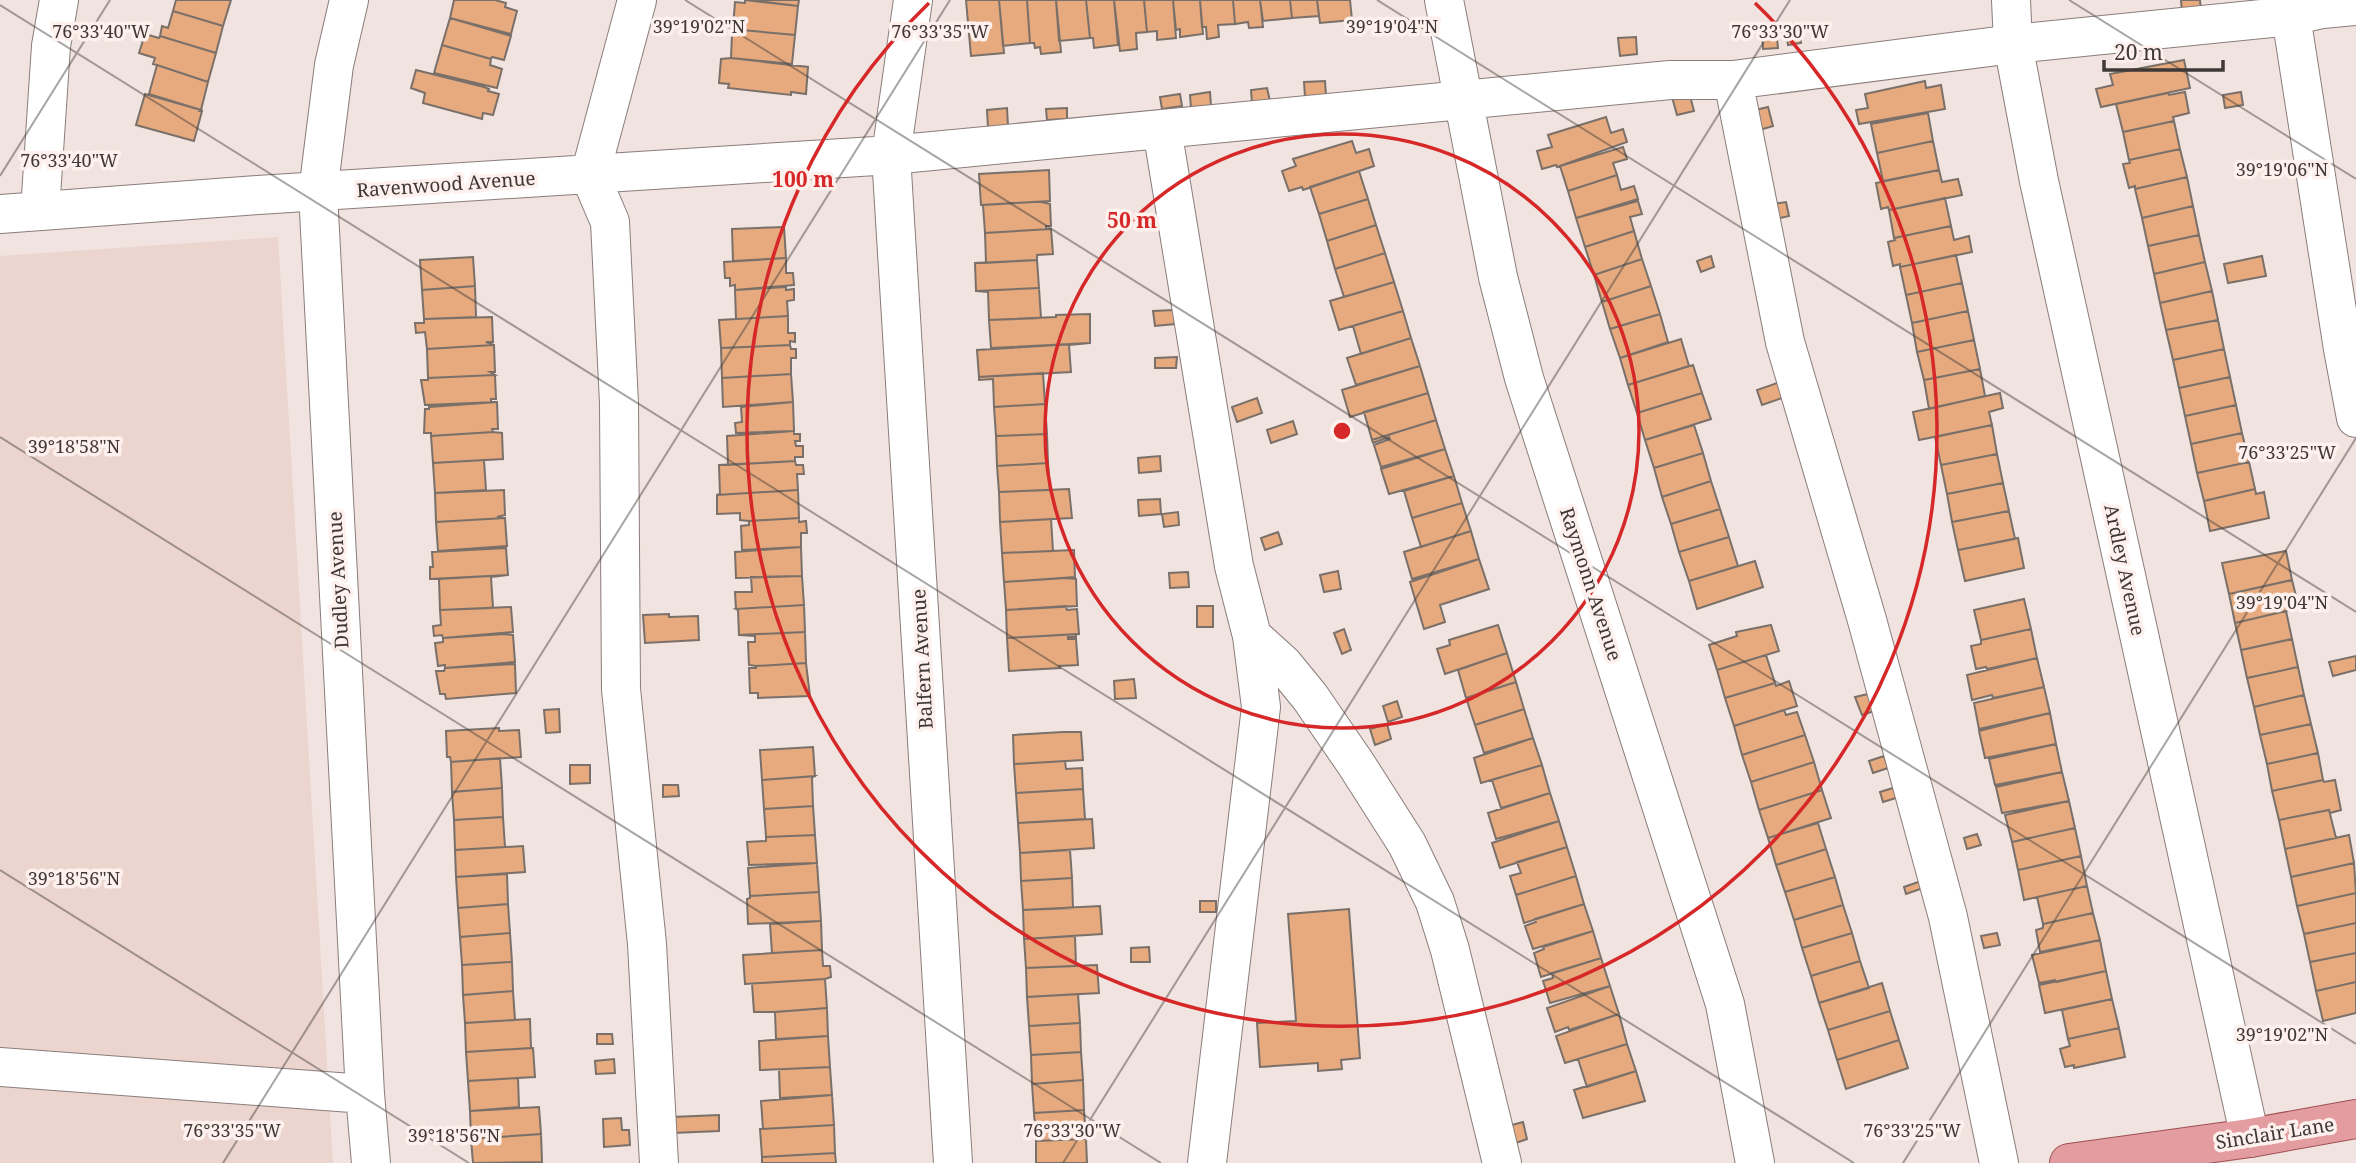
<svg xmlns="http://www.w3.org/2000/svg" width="2356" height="1163" font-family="'Noto Serif',serif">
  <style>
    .built { fill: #ebd5ce }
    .building { fill: #e6aa7e; stroke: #7a7069; stroke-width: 2 }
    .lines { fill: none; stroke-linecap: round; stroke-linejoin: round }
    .minor-casing { stroke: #8a7d7a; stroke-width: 40 }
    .major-casing { stroke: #9e5054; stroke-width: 40 }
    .minor { stroke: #fff; stroke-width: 38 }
    .major { stroke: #e39da1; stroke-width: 38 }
    .ticks { fill: none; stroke: #3e3937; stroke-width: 2; stroke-opacity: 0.45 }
    .ring { fill: none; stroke: #d62828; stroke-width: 3.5 }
    .labels { text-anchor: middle; stroke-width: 7; stroke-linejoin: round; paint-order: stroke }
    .street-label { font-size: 19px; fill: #3e3937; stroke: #fef0ec }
    .ticks-label { font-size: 18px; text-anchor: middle; fill: #3e3937; stroke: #fef0ec; stroke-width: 7; stroke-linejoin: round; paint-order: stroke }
    .centre { fill: #d62828; stroke: #fef0ec; stroke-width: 3.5 }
    .ring-label { font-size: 21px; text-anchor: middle; font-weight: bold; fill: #d62828; stroke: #fef0ec; stroke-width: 7; stroke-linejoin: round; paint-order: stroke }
  </style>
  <rect width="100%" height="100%" fill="#f1e3df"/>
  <path class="built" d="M278,237L333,1163H0V256Z"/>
  <path class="building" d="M176,0H231L223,26L173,11Z
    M454,0H495L506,3L505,7L517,11L511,34L450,18Z
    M745,0L798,6L795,35L742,30V28L733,27L735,2L745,3Z
    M749,0H799L798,6Z
    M966,0H999L1004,53L971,56Z
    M999,0H1027L1030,43L1003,46Z
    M1027,0H1056L1061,52L1041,54L1040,47L1035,48L1034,43H1030Z
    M1056,0H1086L1090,38L1059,41Z
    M1086,0H1114L1118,45L1094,48L1093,38H1090Z
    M1114,0H1144L1147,32L1136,33L1137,49L1120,51Z
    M1144,0H1173L1176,38L1157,40V31L1147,32Z
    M1173,0H1200L1203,34L1180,37V29L1176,30Z
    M1200,0H1233L1235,24L1218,25L1219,37L1207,39L1206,27H1202Z
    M1233,0H1260L1263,27L1249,28L1248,22L1235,24Z
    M1260,0H1290L1292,18L1263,21Z
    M1290,0H1317L1319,16L1292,18Z
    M1317,0H1350L1352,20L1320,23Z
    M2181,0H2200L2201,12L2182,13Z
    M173,11L223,26L216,53L160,36L162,26L168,28Z
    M450,18L511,36L504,60L492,57L491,59L442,45Z
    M1798,23L1801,43L1788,45L1785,26Z
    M1776,29L1778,48L1763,49L1762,30Z
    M742,30L795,35L792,64L731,58L732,34H742Z
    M145,34L159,38L160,36L216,53L208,82L157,65L153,64L155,58L139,53Z
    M1636,37L1637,54L1620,56L1618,38Z
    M442,45L491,59L490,65L502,69L497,88L434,73Z
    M731,58L808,67L806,94L791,92V95L728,88L729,84L719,83L721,59Z
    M2184,60L2190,88L2101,107L2096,89L2113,85L2110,74Z
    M157,65L208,82L201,110L149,94Z
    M416,70L484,87L489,89L488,91L499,94L493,115L483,113L482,119L423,103L425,93L411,88Z
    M1325,81L1326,95L1305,97L1304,82Z
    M1925,81L1926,88L1941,85L1945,109L1859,124L1856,110L1868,108L1865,94Z
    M1267,88L1270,101L1252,103L1251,90Z
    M1210,92L1211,106L1191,108L1190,95Z
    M1689,92L1694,111L1677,115L1672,97Z
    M2185,92L2189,113L2173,117L2174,121L2123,132L2116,104L2168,93L2169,95Z
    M2241,92L2243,105L2225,108L2223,95Z
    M145,94L201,110L200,111H202L194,141L136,125Z
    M1180,94L1182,106L1162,109L1160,97Z
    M1768,107L1773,126L1756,131L1751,111Z
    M1007,108L1008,126L988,128L987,110Z
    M1067,108V119L1047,120L1046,109Z
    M1928,113L1933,141L1877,153L1871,124Z
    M1606,117L1611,133L1623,129L1627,142L1557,167L1556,165L1542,169L1537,151L1552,147L1548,135Z
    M2174,121L2180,149L2129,160L2123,132Z
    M1352,141L1356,153L1369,149L1374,166L1303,190L1302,187L1289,191L1282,171L1296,166L1293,159Z
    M1933,141L1939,170L1883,181L1877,153Z
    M1623,147L1627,159L1613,163L1617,175L1568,191L1560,166Z
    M2180,149L2187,177L2135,189V186L2129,188L2123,164L2130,163L2129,160Z
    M1049,170L1050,201L981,205L979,174Z
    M1939,170L1942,182L1958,179L1962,195L1889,210L1888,207L1881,209L1876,183Z
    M1359,171L1368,199L1319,214L1310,187Z
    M1617,175L1621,190L1634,186L1638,199L1576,218L1568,191Z
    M2187,177L2193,206L2142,218L2135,189Z
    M1945,198L1951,226L1894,238L1889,210Z
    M1368,199L1376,225L1327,241L1319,214Z
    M1050,201L1042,202L1050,204L1051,226H1046V229H1051L985,233L983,205Z
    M1638,201L1642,214L1630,217L1634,231L1585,247L1576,218Z
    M1786,202L1789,216L1776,219L1772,204Z
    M2193,206L2199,235L2148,246L2142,218Z
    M1376,225L1385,253L1335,269L1327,241Z
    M1951,226L1954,240L1969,236L1972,252L1900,267V264L1893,266L1888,242L1895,240L1894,238Z
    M784,227L786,258L733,261L732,229Z
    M1051,229L1053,254L1037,255V260L986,263L985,233Z
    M1634,231L1642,259L1594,275L1585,247Z
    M2199,235L2205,262L2154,274L2148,246Z
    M1385,253L1394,282L1344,297L1335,269Z
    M1956,255L1962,283L1906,295L1900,267Z
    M1711,256L1714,267L1701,272L1697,261Z
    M2262,256L2266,276L2228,283L2224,264Z
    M473,257L475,286L422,290L420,260Z
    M786,258V273H793L794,285L735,290V285L730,286V278H725L724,262Z
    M1642,259L1651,286L1602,302L1594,275Z
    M1037,260L1039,288L976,291L975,263Z
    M2205,262L2212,291L2160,303L2154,274Z
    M1394,282L1403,311L1339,330L1330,301Z
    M1962,283L1968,311L1912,323L1906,295Z
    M475,286L476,317L424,319L422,290Z
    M1651,286L1660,314L1610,329L1602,302Z
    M786,287V290L794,289V300L787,301L788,316L736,319L735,290Z
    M1039,288L1041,318L989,320L988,292L976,291Z
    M2212,291L2218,320L2166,330L2160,303Z
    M1174,310L1175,324L1155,326L1153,311Z
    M1403,311L1411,338L1361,354L1353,326Z
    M1968,311L1974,340L1917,352L1912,323Z
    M1090,314V343L991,348L989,320L1056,317V315Z
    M1660,314L1668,342L1620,358L1610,329Z
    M788,316V333H795V342L790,341V345L721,348L719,320Z
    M492,317L493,342H486L494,345L427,349L425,332L416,333L415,323H424V319Z
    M2218,320L2224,349L2173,360L2166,330Z
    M1411,338L1420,366L1356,385L1347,358Z
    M1681,339L1689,366L1628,385L1620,358Z
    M1974,340L1980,369L1924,380L1917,352Z
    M1090,343L1069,345L1071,372L979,377L977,350Z
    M494,345L495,372H490L495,375L428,378L427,349Z
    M790,345L791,349H796V358H791V374L722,378L721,348Z
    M2224,349L2230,377L2179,388L2173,360Z
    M1177,357L1176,368H1155V358Z
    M1693,365L1702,393L1637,413L1628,385Z
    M1420,366L1428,393L1350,417L1342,390Z
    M1980,369L1985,396L1929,409L1924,380Z
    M1043,373L1045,404L994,407L993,379L979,380V377Z
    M791,374L793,402L723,407L722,378Z
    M495,375L496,399H491V402H497L425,405L421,380H428V378Z
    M2230,377L2236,405L2185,416L2179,388Z
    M1780,382L1785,397L1762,405L1757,390Z
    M1428,393L1436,420L1372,440L1364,412Z
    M1702,393L1711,419L1645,440L1637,413Z
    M2000,393L2003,408L1989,412L1992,425L1919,440L1913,412Z
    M1257,398L1262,413L1237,422L1232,407Z
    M497,402L498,429H492L493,432L431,436V433H424L425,409H429V407Z
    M793,402L794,431L736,433L735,423L742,422L741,407Z
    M1045,404L1047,434L996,436L994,407Z
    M2236,405L2242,433L2191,444L2185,416Z
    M1436,420L1445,449L1381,467L1374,445L1390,439L1389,437L1373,443L1372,440Z
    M1293,421L1297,434L1271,443L1267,430Z
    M1694,425L1703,453L1654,468L1645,440Z
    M1992,425L1997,454L1941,465L1935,437Z
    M794,431V434H800V441H795L796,446H803V457H795V461L728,465L727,436Z
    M493,432L502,433L503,459L433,463L431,436Z
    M2242,433L2249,462L2197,473L2191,444Z
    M1047,434L1048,463L997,466L996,436Z
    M1445,449L1454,476L1389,494L1381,469Z
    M1703,453L1711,481L1662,497L1654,468Z
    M1997,454L2003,483L1947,494L1941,465Z
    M1160,456L1161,471L1139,473L1138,458Z
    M484,460L486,490L435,493L433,463Z
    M795,461L796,465H803L804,474H797L798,490L717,495L720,494L719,465Z
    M2249,462L2255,489L2204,501L2197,473Z
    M1048,463L1050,490L999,492L997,466Z
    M1454,476L1462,503L1412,518L1404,491Z
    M1711,481L1720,509L1671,524L1662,497Z
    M2003,483L2009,511L1952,522L1947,494Z
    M1069,489L1072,518L1000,522L999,492Z
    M2255,489L2256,494L2264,492L2269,518L2210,531L2204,501Z
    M504,490L505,515L497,517L505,518L436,522L435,493Z
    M798,490L799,518L749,521L740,520V513L717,514V495Z
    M1160,499L1161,514L1139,516L1138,500Z
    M1462,503L1471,531L1421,547L1412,518Z
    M1720,509L1729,537L1679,552L1671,524Z
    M2009,511L2015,539L1958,550L1952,522Z
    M1178,512L1179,525L1164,527L1162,514Z
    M505,518L507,546L438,551L436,522Z
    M799,518V522L806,521L807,533H801V547L742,550L741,526L749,525V521Z
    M1051,519L1053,551L1002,553L1000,522Z
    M1471,531L1479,559L1412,579L1404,552Z
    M1278,532L1282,544L1265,550L1261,538Z
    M1729,537L1738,566L1689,581L1679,552Z
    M2018,538L2024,568L1965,581L1958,550Z
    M801,547L802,576L736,578L735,552Z
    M506,548L508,575L430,579V567H433L432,552Z
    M1074,550L1075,577L1004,582L1002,553Z
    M2286,551L2292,580L2229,594L2222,563Z
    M1479,559L1489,589L1440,605L1445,622L1424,629L1410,582Z
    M1755,561L1763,587L1697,609L1689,581Z
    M1338,571L1341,589L1324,592L1320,575Z
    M1188,572L1189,587L1170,588L1169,573Z
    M508,575L491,577L493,608L440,610L439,579Z
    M802,576L804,605L736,609L735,592H752L751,577Z
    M1066,578L1076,579L1077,606L1006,610L1004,582Z
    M2292,580L2299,608L2235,623L2229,594Z
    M2024,599L2031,629L1981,640L1974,610Z
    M804,605L805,632L739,635L738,610L736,609Z
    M1066,606L1067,610L1077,609L1079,634L1007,638L1006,610Z
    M1197,606H1213V627H1197Z
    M511,607L513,632L443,638L442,635L434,636L433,626L441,625L440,610Z
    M2286,611L2292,639L2241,650L2235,623Z
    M669,614V617L698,616L699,640L645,643L643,615Z
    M1498,625L1507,653L1445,674L1437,649L1450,645L1449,640Z
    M1771,625L1779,651L1717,670L1709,645L1737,636L1736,632Z
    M1344,629L1351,650L1342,654L1334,633Z
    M2031,629L2037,658L1987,669L1986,667L1976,669L1971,646L1981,644V640Z
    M805,632L806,663L756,666L749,665L748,642H755V636L739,635Z
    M504,634L513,635L515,662L445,668V665L438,666L435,643L443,642V638Z
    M1076,634V637H1068V639H1076L1078,665L1059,666L1060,668L1009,671L1007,638Z
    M2292,639L2298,667L2247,678L2241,650Z
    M1507,653L1516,682L1466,698L1458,670Z
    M1766,655L1775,683L1725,698L1717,670Z
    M2356,656V670L2333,676L2329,662Z
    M2037,658L2044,687L1993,698L1992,695L1972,700L1967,675Z
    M806,663L810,696L758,698V693H750L749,668H756V666Z
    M515,664L516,693L446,699L445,694H440L436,671H444L445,668Z
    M2298,667L2304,695L2254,707L2247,678Z
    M1134,679L1136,698L1115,699L1114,681Z
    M1789,681L1797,706L1734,726L1725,698L1775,683L1776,686Z
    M1516,682L1524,709L1475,725L1466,698Z
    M2044,687L2050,713L1979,729L1974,703Z
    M1868,694L1874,711L1862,715L1855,697Z
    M2304,695L2311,724L2260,735L2254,707Z
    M1397,701L1402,717L1388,722L1383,706Z
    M559,709L560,732L546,733L544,710Z
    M1524,709L1533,738L1484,753L1475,725Z
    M1784,710L1786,715L1797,712L1805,735L1742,755L1734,726Z
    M2050,713L2056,744L1985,758L1979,731Z
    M1387,724L1391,739L1375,745L1370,729Z
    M2311,724L2318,753L2267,764L2260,735Z
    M499,728V731L519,730L521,757L451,762L450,757H447L446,731Z
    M1063,732H1081L1083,760L1014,764L1013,735Z
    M1805,735L1814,762L1751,782L1742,755Z
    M1533,738L1542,765L1481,783L1474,758Z
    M2056,744L2062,772L1995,785L1989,759Z
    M813,747L815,776L762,780L760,750Z
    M2318,753L2323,780L2272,791L2267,764Z
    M1884,756L1888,768L1873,773L1869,761Z
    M500,758L502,788L452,792L451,762Z
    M1065,761L1066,769L1082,768L1083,789L1016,793L1014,764Z
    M1814,762L1822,790L1759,810L1751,782Z
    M570,765H590V783L570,784Z
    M1542,765L1550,793L1501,808L1492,780Z
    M2062,772L2069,801L2002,813L1996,787Z
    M815,776L812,778L813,806L764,809L762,780Z
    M2323,780L2324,782L2335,780L2341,810L2330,813L2329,810L2279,820L2272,791Z
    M663,785H678L679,796L663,797Z
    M1896,787L1899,797L1883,802L1880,792Z
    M502,788L503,817L454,820L452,792Z
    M1083,789L1085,819L1018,823L1016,793Z
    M1822,790L1831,818L1768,838L1759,810Z
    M1550,793L1559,821L1496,839L1488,813Z
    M2069,801L2075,828L2012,842L2005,815Z
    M813,806L815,835L766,837L764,809Z
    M2329,810L2336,838L2285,849L2279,820Z
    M503,817L505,847L455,850L454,820Z
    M1092,819L1094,848L1020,853L1018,823Z
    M1559,821L1567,847L1500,868L1492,843Z
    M1818,823L1826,849L1776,865L1768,838Z
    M2075,828L2081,856L2018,870L2012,842Z
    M1977,834L1981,845L1967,849L1964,838Z
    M815,835L817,863L749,865L747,842L766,841V837Z
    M2349,835L2354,863L2291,877L2285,849Z
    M523,846L525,872L456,877L455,850Z
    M1567,847L1576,876L1516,895L1510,876L1521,873L1517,862Z
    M1826,849L1835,877L1785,892L1776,865Z
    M1070,850L1072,878L1021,881L1020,853Z
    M2081,856L2087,886L2024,900L2018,870Z
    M817,863L819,892L750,896L748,868Z
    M2354,863L2356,893L2297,906L2291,877Z
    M507,874L508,904L458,908L456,877Z
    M1576,876L1584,904L1524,923L1516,895Z
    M1835,877L1843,905L1794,920L1785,892Z
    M1072,878L1073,908L1023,910L1021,881Z
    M1924,880L1926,887L1906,894L1904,887Z
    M2087,886L2093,913L2043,924L2037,897Z
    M819,892L821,921L748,924L747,899L750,898V896Z
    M2356,893V923L2304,934L2297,906Z
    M1200,901H1216V912H1200Z
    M508,904L510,933L460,937L458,908Z
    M1584,904L1593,931L1533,949L1525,926L1536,922L1535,919Z
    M1843,905L1852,933L1802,948L1794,920Z
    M1100,906L1102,934L1024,939L1023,910Z
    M1349,909L1360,1058L1341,1060L1342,1069L1318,1071V1063L1260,1067L1257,1023L1296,1021L1288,914Z
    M2093,913L2100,940L2040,952L2036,930L2043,928V924Z
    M821,921L822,950L772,953L770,924Z
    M2356,923V953L2310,962L2304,934Z
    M1593,931L1601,958L1541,977L1534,953L1544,949L1543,947Z
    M510,933L512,962L462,965L460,937Z
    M1852,933L1860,961L1811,976L1802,948Z
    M1997,933L2000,945L1984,948L1981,936Z
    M1075,936L1076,966L1026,968L1024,939Z
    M2100,940L2106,971L2056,982L2055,980L2039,983L2032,955Z
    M1149,947L1150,962H1131V948Z
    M822,950L823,966H830L831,977L825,979L745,984L743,955Z
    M2356,953V982L2316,991L2310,962Z
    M1601,958L1610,986L1550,1003L1543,981L1553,978L1552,973Z
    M1860,961L1869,988L1819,1003L1811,976Z
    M512,962L513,991L463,995L462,965Z
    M1097,965L1099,993L1027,997L1026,968Z
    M2106,971L2112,999L2045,1013L2039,985Z
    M825,979L827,1008L775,1012H754L752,984H745Z
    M2356,982V1013L2323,1021L2316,991Z
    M1882,983L1890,1011L1828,1030L1819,1003Z
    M1610,986L1619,1014L1569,1030L1568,1027L1555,1032L1547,1008Z
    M513,991L515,1020L465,1023L463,995Z
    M1078,994L1080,1023L1029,1026L1027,997Z
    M2112,999L2119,1028L2068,1039L2062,1010Z
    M827,1008L828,1036L776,1039L775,1012Z
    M1890,1011L1899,1040L1837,1060L1828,1030Z
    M1619,1014L1627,1044L1565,1063L1556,1036Z
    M530,1019L531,1048L466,1052L465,1023Z
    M1080,1023L1081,1052L1031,1055L1029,1026Z
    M2119,1028L2125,1057L2074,1068V1065L2065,1067L2060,1049L2070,1046L2068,1039Z
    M597,1034H612L613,1044H597Z
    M828,1036L830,1067L760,1070L759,1041Z
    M1899,1040L1908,1068L1846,1089L1837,1060Z
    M1627,1044L1636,1071L1587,1087L1578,1059Z
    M533,1048L535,1077L468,1081L466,1052Z
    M1081,1052L1083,1080L1032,1084L1031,1055Z
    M614,1059L615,1073L596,1074L595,1061Z
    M830,1067L832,1095L780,1098L779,1070H760Z
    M1636,1071L1645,1101L1583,1118L1574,1090Z
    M518,1078L519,1107L470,1111L468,1081Z
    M1083,1080L1084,1110L1034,1113L1032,1084Z
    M832,1095L834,1125L763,1129L761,1101Z
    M539,1107L541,1134L471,1139L470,1111Z
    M1084,1110L1086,1139L1036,1141L1034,1113Z
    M719,1115V1131L673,1133L672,1117Z
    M621,1118L622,1130H629L630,1145L604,1147L603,1119Z
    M1523,1122L1527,1139L1516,1143L1512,1125Z
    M834,1125L835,1153L762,1157L760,1129Z
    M541,1134L542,1162L473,1163L471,1139Z
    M1086,1139L1087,1163H1036V1141Z
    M835,1153L836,1163H762V1157Z"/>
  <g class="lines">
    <g class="minor-casing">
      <path id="minor" d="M349,0L334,65L318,192L365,1094L371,1163
        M637,0L590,175L610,222L619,403L621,689L647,944L659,1163
        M913,0L891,155L953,1163
        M1444,0L1498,277L1524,378L1725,1004L1755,1163
        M2011,0L2013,44L2039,181L2250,1138
        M2291,16L2343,349L2356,418
        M1733,80L1785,342L1867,620L1948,917L1999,1163
        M1162,129L1234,566L1252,636L1261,707L1207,1163
        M40,211L51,46L59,0
        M0,214L258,195L891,155L1670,80H1733L2013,44L2291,16L2322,9L2356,6
        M1252,636L1283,664L1310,697L1356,764L1407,844L1435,902L1450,950L1502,1163
        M0,1067L365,1094"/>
    </g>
    <g class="major-casing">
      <path id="major" d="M2069,1163L2250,1138L2356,1119"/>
    </g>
    <use href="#minor" class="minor"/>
    <use href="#major" class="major"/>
  </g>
  <path class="ticks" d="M685,0L2356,1044M1377,0L2356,612M2069,0L2356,179M0,5L1854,1163M0,176L110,0M0,437L1161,1163M0,870L469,1163M223,1163L950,0M1063,1163L1790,0M1903,1163L2356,438"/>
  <g class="ring">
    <circle cx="1342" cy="431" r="297"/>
    <path d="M1755 3A595 595 0 1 1 929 3"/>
  </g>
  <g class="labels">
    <g class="street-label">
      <text transform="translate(446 184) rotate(-4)" y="7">Ravenwood Avenue</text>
      <text transform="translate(2125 570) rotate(78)" y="7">Ardley Avenue</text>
      <text transform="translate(338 580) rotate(-93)" y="7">Dudley Avenue</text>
      <text transform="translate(1591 584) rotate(72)" y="7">Raymonn Avenue</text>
      <text transform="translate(922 659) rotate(-93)" y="7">Balfern Avenue</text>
      <text transform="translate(2275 1133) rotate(-9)" y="7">Sinclair Lane</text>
    </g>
  </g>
  <g class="ticks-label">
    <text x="699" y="33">39°19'02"N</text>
    <text x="1392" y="33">39°19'04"N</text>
    <text x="101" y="38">76°33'40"W</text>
    <text x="940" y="38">76°33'35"W</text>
    <text x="1780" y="38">76°33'30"W</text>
    <text x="69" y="167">76°33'40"W</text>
    <text x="2282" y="176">39°19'06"N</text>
    <text x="74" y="453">39°18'58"N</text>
    <text x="2287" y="459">76°33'25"W</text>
    <text x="2282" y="609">39°19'04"N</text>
    <text x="74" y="885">39°18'56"N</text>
    <text x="2282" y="1041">39°19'02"N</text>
    <text x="232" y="1137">76°33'35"W</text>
    <text x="1072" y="1137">76°33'30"W</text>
    <text x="1912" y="1137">76°33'25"W</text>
    <text x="454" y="1142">39°18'56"N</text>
  </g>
  <circle cx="1342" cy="431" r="10" class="centre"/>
  <g class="ring-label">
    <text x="803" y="187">100 m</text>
    <text x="1132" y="228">50 m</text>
  </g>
  <path d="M2104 60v10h119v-10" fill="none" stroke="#3e3937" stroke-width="3.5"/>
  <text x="2114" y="60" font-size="21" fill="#3e3937" stroke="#fef0ec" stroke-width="5" paint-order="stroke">20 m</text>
</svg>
